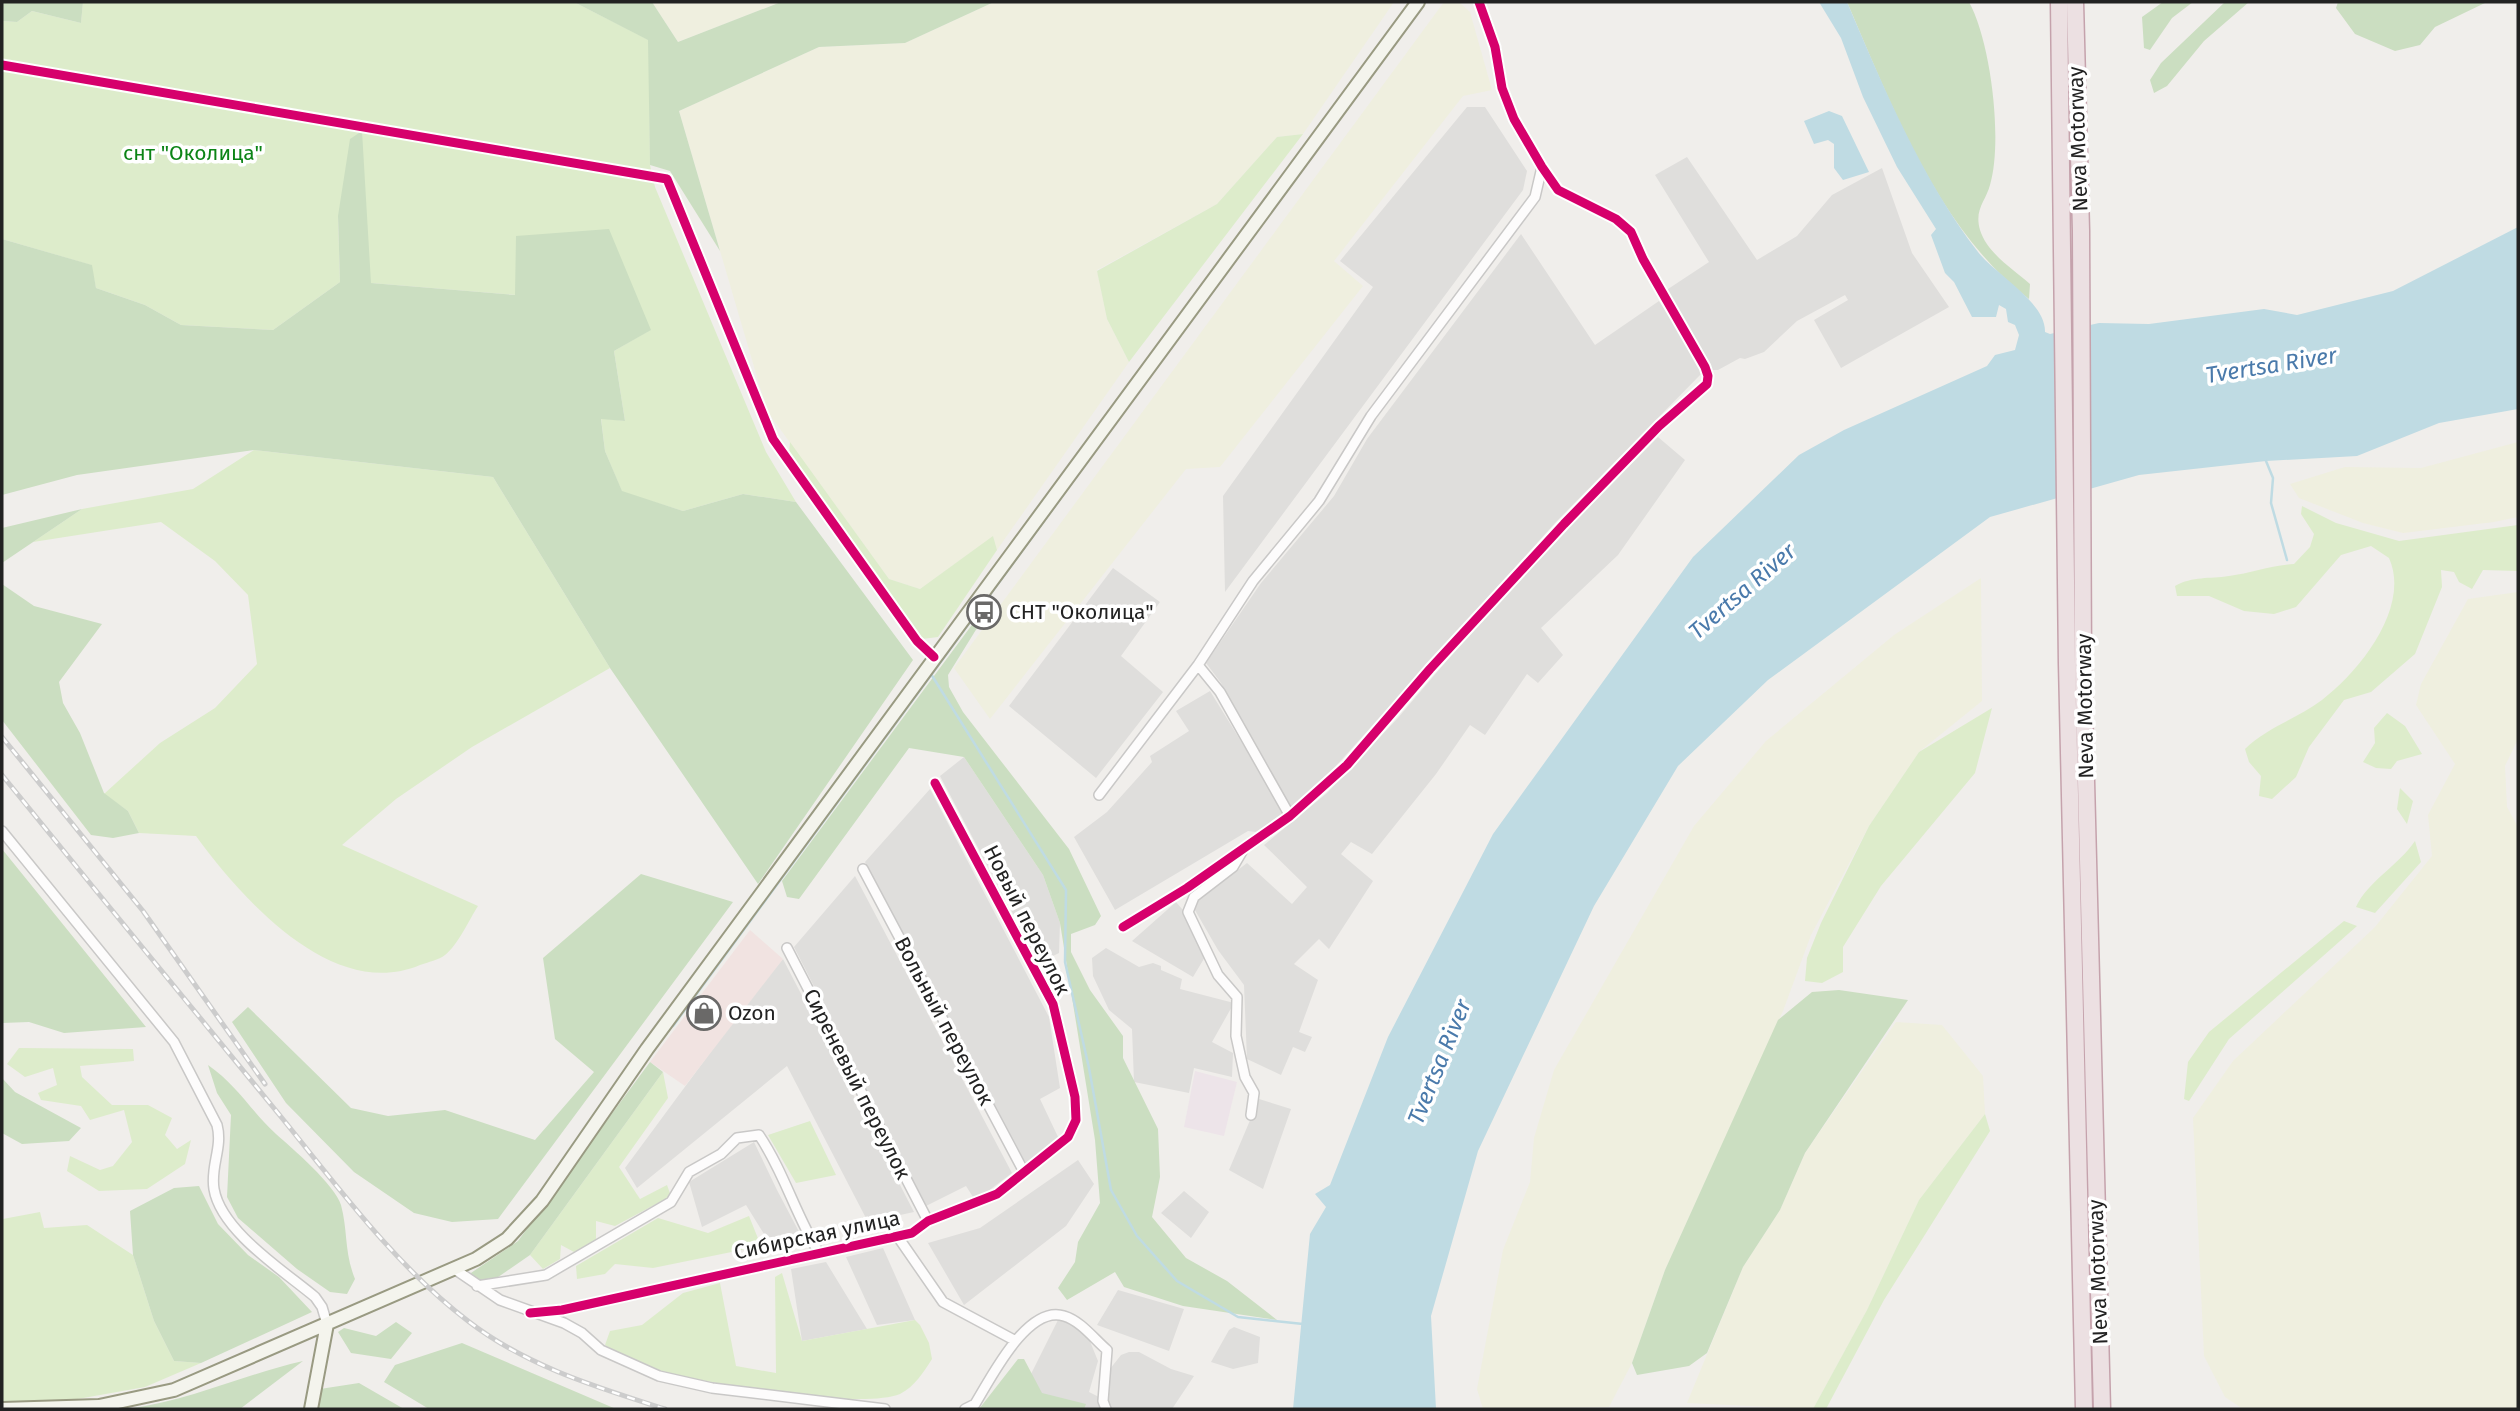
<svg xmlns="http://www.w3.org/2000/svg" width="2520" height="1411" font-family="'Fira Sans',sans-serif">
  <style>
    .residential { fill: #dfdedc }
    .commercial { fill: #f1e3e1 }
    .industrial { fill: #ede4e9 }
    .farmland { fill: #efefdf }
    .grass { fill: #ddeccb }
    .forest { fill: #cbdec1 }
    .water { fill: #bfdbe3 }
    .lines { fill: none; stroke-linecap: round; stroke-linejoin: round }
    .stream { stroke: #bfdbe3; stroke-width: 2.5 }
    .street-casing { stroke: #c9c8c7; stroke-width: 12 }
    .secondary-casing { stroke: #999a82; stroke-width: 16 }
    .highway-casing { stroke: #c5a2ac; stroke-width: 19 }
    .street { stroke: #fdfcfc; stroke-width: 9 }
    .secondary { stroke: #f4f4ed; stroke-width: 12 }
    .highway { stroke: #ece0e2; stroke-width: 16 }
    .rail-casing { stroke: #ccc; stroke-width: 5 }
    .rail { stroke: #fff; stroke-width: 2.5; stroke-dasharray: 8; stroke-linecap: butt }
    .cycleway-casing { stroke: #fff; stroke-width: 13 }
    .cycleway { stroke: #d6006c; stroke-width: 9 }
    .labels { text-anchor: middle; stroke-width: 7; stroke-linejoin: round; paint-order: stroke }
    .street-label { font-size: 21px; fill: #222; stroke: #fff }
    .park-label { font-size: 21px; fill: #0c8416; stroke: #fff }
    .poi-label { font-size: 21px; fill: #222; stroke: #fff; text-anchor: start }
    .water-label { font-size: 23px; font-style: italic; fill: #4a7aab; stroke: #fff }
  </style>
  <rect width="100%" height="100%" fill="#f0eeeb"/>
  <path class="residential" d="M1467,107H1485L1527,171L1523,190L1225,592L1223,496L1373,287L1340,261Z
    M1687,157L1757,260L1797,236L1832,195L1882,168L1912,253L1949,307L1841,368L1814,320L1848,300L1845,295L1797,321L1764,352L1745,359L1740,358L1718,370H1711L1665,291L1709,262L1655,175Z
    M1521,234L1595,345L1659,301L1702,367V373L1555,523L1335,767L1291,807L1262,762L1221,683L1206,663L1261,583L1334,496L1367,439Z
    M1658,437L1685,460L1618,555L1541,628L1563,655L1538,683L1527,674L1485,735L1470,725L1436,774L1372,854L1351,842L1341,854L1373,881L1329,949L1319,939L1294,964L1318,980L1299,1032L1312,1037L1305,1052L1293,1047L1281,1075L1247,1059L1244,985L1218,950L1192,905L1247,863L1292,904L1307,887L1264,845L1327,793L1397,719L1507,590Z
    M1113,568L1160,602L1121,656L1163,692L1096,778L1009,706Z
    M1210,691L1281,806L1282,814L1256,832L1248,831L1115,910L1074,837L1107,812L1152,762L1150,756L1189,731L1176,711Z
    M964,757L1043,875L1060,923L1059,953L1039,963L940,776Z
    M930,789L1049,1017L1060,1088L1040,1099L1059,1139L1027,1168L865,862Z
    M855,876L1012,1173L983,1195L973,1197L966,1186L926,1206L794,947Z
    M1176,902L1195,924L1205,957L1193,977L1132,941Z
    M1106,948L1139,967L1153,963L1161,966V970L1182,979L1180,989L1234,1003L1212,1042L1233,1053L1232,1077L1194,1068L1189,1093L1134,1082L1132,1029L1109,1010L1093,976L1092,958Z
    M783,959L914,1212L868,1222L787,1066L637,1188L625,1168L752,996Z
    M1259,1099L1291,1109L1263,1189L1229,1170Z
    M754,1142L777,1190L806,1245L774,1250L746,1205L702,1227L689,1182Z
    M1078,1160L1094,1184L1066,1226L964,1305L928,1243L980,1228Z
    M1184,1191L1209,1212L1191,1238L1161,1213Z
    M883,1248L915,1320L877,1325L846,1257Z
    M826,1262L867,1329L802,1341L791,1269Z
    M1118,1290L1184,1309L1169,1351L1097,1325Z
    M1060,1316L1087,1334L1098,1361L1089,1392L1101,1398L1107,1409H1053L1026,1384Z
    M1234,1327L1260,1337L1258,1363L1233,1369L1211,1362L1229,1330Z
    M1129,1352H1139L1171,1369L1194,1376L1172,1409H1110L1107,1402L1110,1369L1121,1355Z"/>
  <path class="commercial" d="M750,930L783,959L685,1086L650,1062Z"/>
  <path class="industrial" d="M1195,1071L1237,1082L1224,1136L1184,1127Z"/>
  <path class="farmland" d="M652,2H781L678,42Z
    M994,2H1394L1303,134L1277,137L1217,204L1097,270L1107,319L1129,362L997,550L993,537L920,589L889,579L767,411L679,111L819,47L905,43Z
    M1444,2H1459L1470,12L1492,90L1463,96L1334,261L1363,286L1220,467L1186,469L990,719L954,668Z
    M2518,442V517L2494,522L2403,533L2363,523L2299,498L2290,484L2345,467L2421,468Z
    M1981,578L1982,701L1919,752L1869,826L1811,935L1783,1011L1665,1270L1632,1363L1609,1407L1483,1409L1477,1389L1503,1250L1530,1182L1534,1138L1554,1070L1694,826L1766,741L1894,635Z
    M2518,592V739L2505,766L2507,807L2518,827V1409H2243L2225,1397L2204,1356L2193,1118L2233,1061L2375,927L2432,856L2428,815L2455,764L2416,705L2421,684L2468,599Z
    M1896,1022L1942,1025L1983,1076L1985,1114L1919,1200L1867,1310L1813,1409L1687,1403L1743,1267L1780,1210L1805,1153Z"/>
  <path class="grass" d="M83,2H574L649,40L650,165L655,187L766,452L796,502L743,494L683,511L622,492L605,451L601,418L625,421L614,351L650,330L641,310L516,295L371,283L338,216L340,282L273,330L181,325L145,305L96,288L91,265L2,239V21L17,22L32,11L81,23Z
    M1303,134L1129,362L1107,319L1097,271L1217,204L1277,137Z
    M790,442L889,579L920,589L993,536L997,550L938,637L922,639L789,454Z
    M254,450L493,477L610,668L472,747L396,799L342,845L478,906C469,920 458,945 445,955C439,960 428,962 420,965C333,1002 242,899 196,836L139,833L128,811L104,794L160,743L215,708L257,664L248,595L215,561L161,522L33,542L82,509L193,489Z
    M2302,506L2336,523L2399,541L2518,525V571L2483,570L2472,589L2459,582L2454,572L2441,570L2442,587L2415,654L2371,692L2344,700L2309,747L2296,777L2272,799L2259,796L2261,776L2249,762L2245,749C2267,727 2297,719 2322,700C2360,671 2411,607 2389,558L2371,546L2341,555L2296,607L2274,614L2244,611L2209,596H2177L2175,586C2193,576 2209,579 2229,576C2251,573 2272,565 2294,564L2310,547L2314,534L2301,514Z
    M1992,708L1975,773L1881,886L1843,947V972L1822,983L1805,981L1807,958L1821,923L1869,826L1919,752Z
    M2387,713L2405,726L2422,754L2397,761L2391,769L2376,768L2363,762L2375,743L2374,728Z
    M2400,788L2413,801L2407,824L2397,809Z
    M2415,841L2421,862L2375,913L2356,907C2367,882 2398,866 2415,841Z
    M2344,921L2357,926L2229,1039L2189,1101L2184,1099L2188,1062L2209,1032Z
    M19,1048L133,1049L134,1061L80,1066L82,1077L112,1105H148L172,1118L165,1135L177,1149L191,1140L185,1164L147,1189L99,1191L67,1171L70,1156L100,1170L113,1166L132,1142L124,1110L90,1120L81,1106L41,1100L38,1093L57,1085L53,1068L25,1077L7,1064Z
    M663,1072L668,1098L619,1167L640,1199L667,1185L671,1196L615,1226L596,1221V1245L574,1252L561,1245L560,1259L543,1269L530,1255Z
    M1985,1114L1990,1131L1884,1300L1826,1409H1813L1867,1310L1919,1200Z
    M810,1121L836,1175L796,1183L768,1135Z
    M40,1212L44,1228L87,1225L133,1255L154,1321L174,1361L201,1363L145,1387L72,1400L2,1402L3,1219Z
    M749,1216L761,1246L653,1268L615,1264L605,1274L577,1279L576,1266L658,1218L708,1233Z
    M782,1273L802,1341L915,1320L920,1325L929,1343L932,1359C923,1373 915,1386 900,1394C858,1411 689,1381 642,1366C629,1362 617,1352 605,1345L610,1331L642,1325L683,1293L720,1283L736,1366L776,1373L775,1277Z"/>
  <path class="forest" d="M2,2H83L81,23L32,11L17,22L2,21Z
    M574,2H652L678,42L781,2H994L905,43L819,47L679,111L720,251L670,171L650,165L648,40Z
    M1847,2H1969C1991,42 2003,141 1990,185C1986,201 1974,209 1980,230C1987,253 2013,269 2030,284L2029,299C1938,230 1891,104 1847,2Z
    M2163,2H2193L2172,18L2150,50L2144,48L2142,17Z
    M2225,2H2249L2204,41L2167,86L2154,93L2150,80L2161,63Z
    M2338,2H2487L2435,27L2420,45L2395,51L2355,34L2336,8Z
    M362,131L371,283L515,295L516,236L609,229L651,330L614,351L625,421L601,419L605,451L622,491L683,511L743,494L796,502L913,660L758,884L610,668L493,477L254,450L77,475L2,495V239L92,265L96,288L145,305L181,325L273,330L340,282L338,216L350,139Z
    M82,509L2,563V528Z
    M2,584L34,606L102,624L59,682L63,703L80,733L104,793L128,811L139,833L113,838L91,835L2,720Z
    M977,618L982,620L948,675L949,687L963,712L1069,849L1101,916L1095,925L1071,934V952L1090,990L1123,1036V1058L1158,1129L1160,1177L1152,1217L1186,1258L1227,1281L1277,1320L1183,1306L1124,1287L1115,1272L1067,1300L1058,1288L1075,1262L1078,1242L1100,1203L1095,1140L1060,923L1043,875L964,757L909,748L799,899L787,897L782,881Z
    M2,849L146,1027L64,1033L29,1022L2,1023Z
    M641,874L733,902L498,1219L452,1222L414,1213L354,1172L286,1103L232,1022L248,1007L351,1108L388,1116L445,1110L535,1140L594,1072L555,1039L543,958Z
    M1839,990L1908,1000L1805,1153L1780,1210L1743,1267L1707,1353L1689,1366L1637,1375L1632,1363L1665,1270L1778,1020L1812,992Z
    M650,1062L663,1072L530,1255L488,1284L468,1275L518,1241Z
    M208,1065C237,1085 251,1111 276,1134C292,1148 335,1185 341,1205C348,1231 344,1252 355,1279L347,1294L330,1292L297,1269L238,1218L227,1197L231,1115L217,1093Z
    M2,1078L15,1092L81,1128L69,1141L22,1144L2,1133Z
    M199,1186L218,1224L248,1255L279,1277L312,1312L201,1363L174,1361L154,1321L133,1255L130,1211L174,1188Z
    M396,1322L412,1333L391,1359L351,1353L338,1332L344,1328L376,1336Z
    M462,1343L616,1409H429L384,1382L395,1365Z
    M1018,1359H1024L1042,1393L1086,1404L1084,1409H979Z
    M303,1361L240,1409H128C192,1400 242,1375 303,1361Z
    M359,1383L404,1409H316L320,1389Z"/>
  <path class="water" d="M1819,2H1847C1884,88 1921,178 1978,252C1996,275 2046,302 2045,332L2050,334L2099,323L2149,324L2264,309L2297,315L2393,291L2518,227V409L2439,423L2357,456L2266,461L2139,475L1990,517L1768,680L1678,766L1594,906L1478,1151L1431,1316L1436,1409H1293L1310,1234L1326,1207L1315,1194L1330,1185L1388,1037L1493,834L1693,557L1799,455L1844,430L1987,366L1995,355L2015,350L2019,335L2015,325L2008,322L2006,309L1999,305L1996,317H1972L1954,282L1945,273L1931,235L1936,229L1897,167L1863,97L1841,38Z
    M1829,111L1842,116L1869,172L1843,180L1834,168V144L1828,140L1814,144L1804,121Z"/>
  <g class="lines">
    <path class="stream" d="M2266,461L2273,478L2271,503L2287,560
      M989,596L1095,451
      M931,674L1066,890L1065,962L1089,1068L1111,1190L1137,1236L1177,1281L1238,1317L1303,1324
      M673,1026L973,618"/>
    <g class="street-casing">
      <path id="street" d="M2,65L667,179L773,439L917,641L934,657
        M1198,665L1220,692L1290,816
        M1099,795L1198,665L1253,581L1319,501L1371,416L1535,197L1542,167
        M2,831L174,1042L217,1125C223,1148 210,1166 214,1189C221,1231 284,1271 315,1297L322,1307L327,1324
        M1243,850L1233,867L1194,897L1188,912L1218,975L1237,997L1236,1036L1245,1077L1254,1093L1251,1115
        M863,869L1024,1172
        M1123,927L1187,888L1290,816L1347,765L1430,669L1564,524L1659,426L1707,384L1708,376L1705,367L1643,259L1631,232L1616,219L1558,190L1542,167L1514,119L1502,88L1495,47L1479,2
        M787,948L928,1221
        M898,1237L943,1302L1014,1340
        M453,1268L500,1300L564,1323L582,1333L601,1350L659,1376L712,1388L885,1409
        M477,1286L546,1275L671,1202L689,1172L721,1154L737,1138L759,1135C784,1172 796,1216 819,1253
        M530,1313L562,1310L912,1233L928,1221L997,1194L1068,1137L1076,1120L1075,1097L1053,1004L935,783
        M965,1409L975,1404C990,1380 1027,1304 1064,1316C1081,1321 1094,1339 1107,1350L1103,1401L1106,1409"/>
    </g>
    <g class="secondary-casing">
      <path id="secondary" d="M2,1409L99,1406L174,1390L476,1259L507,1239L542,1201L647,1049L1418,2
        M311,1409L327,1324"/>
    </g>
    <g class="highway-casing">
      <path id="highway" d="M2059,2L2067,664L2084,1409
        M2075,2L2081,231L2083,663L2102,1409"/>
    </g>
    <use href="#street" class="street"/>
    <use href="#secondary" class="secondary"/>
    <use href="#highway" class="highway"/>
    <g class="rail-casing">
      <path id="rail" d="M2,737L143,911L265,1084
        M2,775C92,886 182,996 273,1107C333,1180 392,1263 468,1321C526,1366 596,1387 665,1409"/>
    </g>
    <use href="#rail" class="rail"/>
    <g class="cycleway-casing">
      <path id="cycleway" d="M2,65L667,179L773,439L917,641L934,657
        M1123,927L1187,888L1290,816L1347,765L1430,669L1564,524L1659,426L1707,384L1708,376L1705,367L1643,259L1631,232L1616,219L1558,190L1542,167L1514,119L1502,88L1495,47L1479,2
        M530,1313L562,1310L912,1233L928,1221L997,1194L1068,1137L1076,1120L1075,1097L1053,1004L935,783"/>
    </g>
    <use href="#cycleway" class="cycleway"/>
  </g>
  <defs>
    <g id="bus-ring" transform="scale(1.75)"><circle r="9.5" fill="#fff" stroke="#6a6968" stroke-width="1.5"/><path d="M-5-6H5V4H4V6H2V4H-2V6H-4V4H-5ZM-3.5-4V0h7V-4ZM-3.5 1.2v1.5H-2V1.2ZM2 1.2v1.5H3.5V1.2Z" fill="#6a6968"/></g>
    <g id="shop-ring" transform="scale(1.75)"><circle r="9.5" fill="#fff" stroke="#6a6968" stroke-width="1.5"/><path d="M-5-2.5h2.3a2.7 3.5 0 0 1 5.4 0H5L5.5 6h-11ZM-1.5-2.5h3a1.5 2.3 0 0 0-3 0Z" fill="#6a6968"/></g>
  </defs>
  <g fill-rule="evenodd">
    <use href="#bus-ring" x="984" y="612"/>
    <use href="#shop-ring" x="704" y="1013"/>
  </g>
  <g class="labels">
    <g class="street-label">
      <text transform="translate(2078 139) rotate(-92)" y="7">Neva Motorway</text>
      <text transform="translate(2085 706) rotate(-91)" y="7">Neva Motorway</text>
      <text transform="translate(1027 920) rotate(63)" y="7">Новый переулок</text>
      <text transform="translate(944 1021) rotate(62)" y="7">Вольный переулок</text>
      <text transform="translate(857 1084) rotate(63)" y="7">Сиреневый переулок</text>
      <text transform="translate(817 1235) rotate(-12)" y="7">Сибирская улица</text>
      <text transform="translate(2098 1272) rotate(-92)" y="7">Neva Motorway</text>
    </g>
    <g class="park-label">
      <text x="193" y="160">снт "Околица"</text>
    </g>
    <g class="poi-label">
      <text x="1009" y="619">СНТ "Околица"</text>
      <text x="728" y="1020">Ozon</text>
    </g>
    <g class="water-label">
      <text transform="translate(2271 365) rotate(-9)" y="8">Tvertsa River</text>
      <text transform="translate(1742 591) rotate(-41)" y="8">Tvertsa River</text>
      <text transform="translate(1439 1062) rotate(-68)" y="8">Tvertsa River</text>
    </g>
  </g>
  <rect width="2520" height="1411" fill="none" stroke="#222222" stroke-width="7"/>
</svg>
